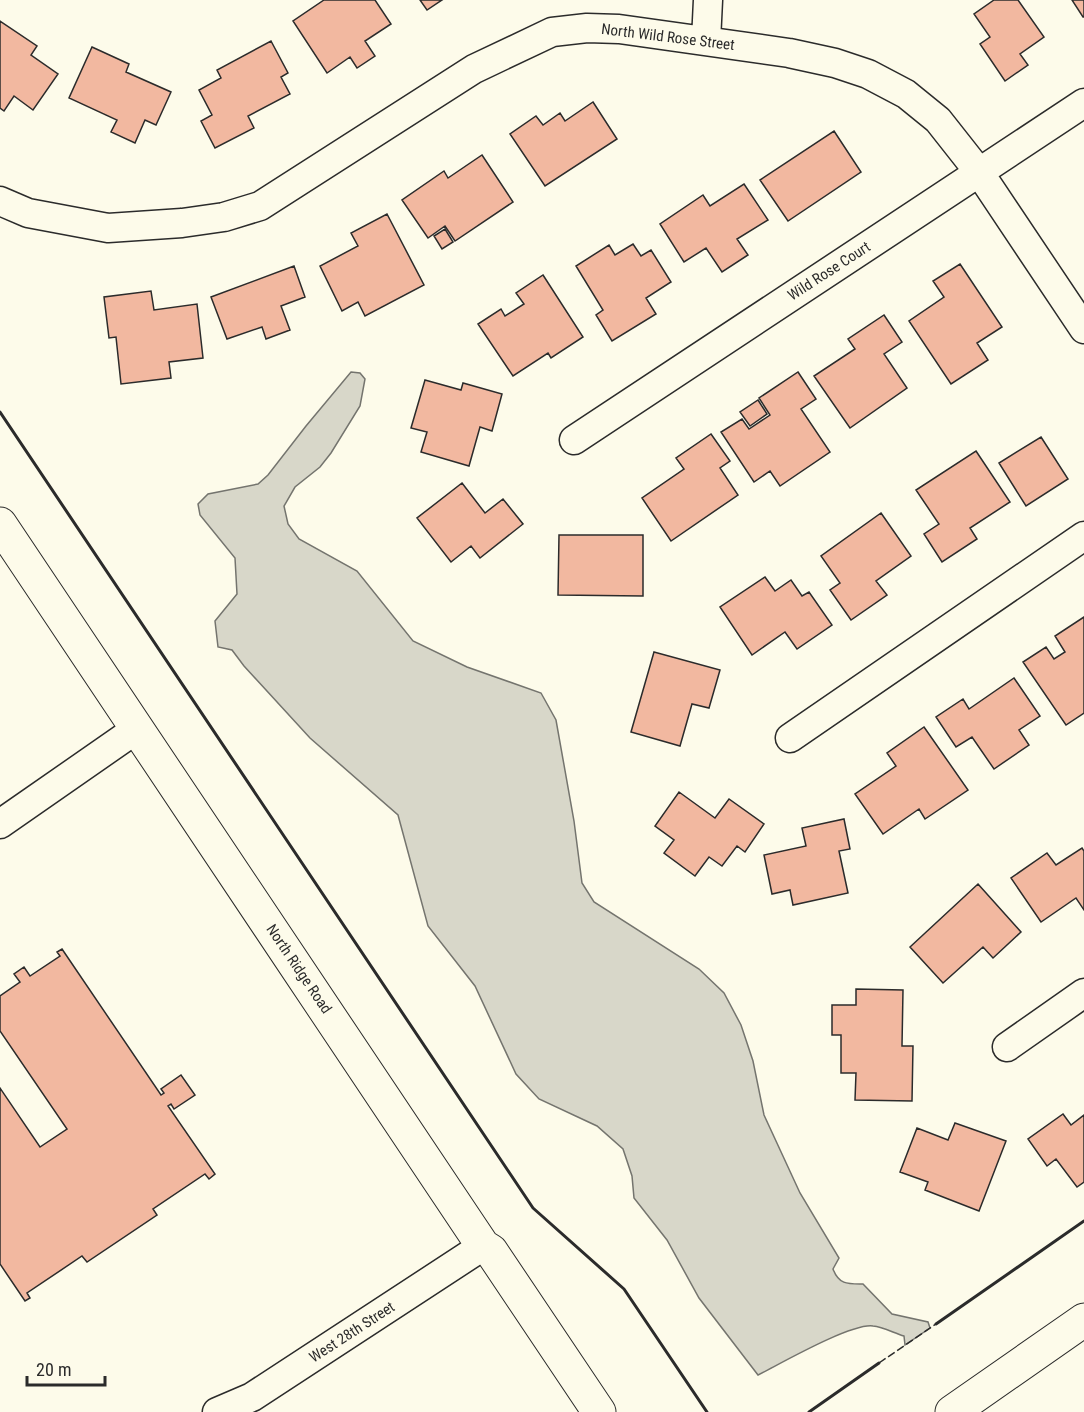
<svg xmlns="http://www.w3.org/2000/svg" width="1084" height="1412" font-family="'Roboto Condensed',sans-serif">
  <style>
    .water { fill: #d8d7c9; stroke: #74746e; stroke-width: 1.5 }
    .building { fill: #f2b8a0; stroke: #2b2b2b; stroke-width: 1.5 }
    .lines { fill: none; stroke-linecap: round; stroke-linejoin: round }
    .minor-casing { stroke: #2b2b2b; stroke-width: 31 }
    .major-casing { stroke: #2b2b2b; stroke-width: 35 }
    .minor { stroke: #fdfbea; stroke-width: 28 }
    .major { stroke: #fdfbea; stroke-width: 33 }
    .fence { stroke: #2b2b2b; stroke-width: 1.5; stroke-dasharray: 8 3; stroke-linecap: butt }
    .wall { stroke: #2b2b2b; stroke-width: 3 }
    .labels { text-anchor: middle; stroke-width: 4.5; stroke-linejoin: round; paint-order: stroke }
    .street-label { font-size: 15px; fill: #2b2b2b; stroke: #fdfbea }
  </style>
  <rect width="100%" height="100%" fill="#fdfbea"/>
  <path class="water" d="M351,372L360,373L365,379L360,406L331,453L320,467L295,487L284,506L288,524L299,539L357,571L413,641L467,667L541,693L556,720L574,821L582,883L594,902L699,969L724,993L741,1025L753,1061L764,1115L800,1193L839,1258L833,1269C839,1285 848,1284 863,1284L892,1314L928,1322L930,1328L905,1345L904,1336C894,1333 883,1327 873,1326C851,1323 780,1364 758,1375L699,1298L667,1240L634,1198L632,1176L623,1149L597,1126L539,1099L516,1074L475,986L428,926L398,815L310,738L244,666L232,650L218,647L215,621L237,594L235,558L200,515L198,504L208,494L258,484L268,475L306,426Z"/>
  <path class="building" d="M324,0H375L391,24L365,41L375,56L357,68L350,57L327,73L293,21Z
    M420,0H442L427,10Z
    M994,0H1018L1044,37L1020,54L1028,65L1005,81L980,44L990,37L974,14Z
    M1072,0H1084V17H1083Z
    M0,21L37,46L31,55L58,74L33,110L14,96L4,111L0,108Z
    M271,41L288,73L281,77L290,94L248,116L254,128L215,148L201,121L212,115L199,90L221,78L217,70Z
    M92,47L129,64L126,72L171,92L156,125L145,120L135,143L111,132L117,120L69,98Z
    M593,102L617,139L545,186L510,134L536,116L543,125L560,113L565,121Z
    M834,131L861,172L788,221L760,180Z
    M482,155L513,202L455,241L445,226L428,238L402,200L444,171L448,178Z
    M744,184L768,220L737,239L748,255L722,272L706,248L684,262L660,224L703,195L710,206Z
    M387,214L424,285L365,316L358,302L342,311L320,266L358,246L351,233Z
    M445,229L453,242L442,249L434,236Z
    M633,244L641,256L651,250L671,282L646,298L656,314L612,341L596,315L603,310L576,266L609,245L615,255Z
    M960,264L1002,327L977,343L988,360L951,384L909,321L944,297L933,281Z
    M294,266L305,297L281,306L290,330L266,339L262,327L227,339L211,297Z
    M543,275L583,337L551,358L548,353L513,376L478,324L501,309L505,316L524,304L516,293Z
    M151,291L154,310L197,304L203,358L169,362L171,378L121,384L116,337L109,338L104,297Z
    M884,315L902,342L884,354L907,388L850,428L814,376L855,349L848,339Z
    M798,372L816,399L801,409L830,452L780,486L770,471L754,482L721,432L742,419L749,429L770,415L759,398Z
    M425,380L461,390L463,383L502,394L492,431L480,427L469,466L421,452L427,432L411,428Z
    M758,400L767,414L750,426L740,412Z
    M711,434L730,461L720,468L738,495L671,541L642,498L684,469L676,458Z
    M1041,437L1068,479L1026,506L999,463Z
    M976,451L1010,502L970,528L977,539L942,562L924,534L939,524L916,490Z
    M462,483L485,513L503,499L523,524L480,558L471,546L451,562L417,518Z
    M881,513L911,556L876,581L887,595L851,620L830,590L840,583L821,556Z
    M559,535H643V596L558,595Z
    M765,577L775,591L791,580L802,596L809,592L832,625L797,649L785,632L752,655L720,607Z
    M1084,617V713L1066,725L1023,662L1046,647L1054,659L1065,652L1055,636Z
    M654,652L720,670L709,708L692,704L680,746L631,732Z
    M1014,678L1040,716L1019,730L1029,745L994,769L972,737L956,747L936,717L963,699L969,709Z
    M924,727L968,790L925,819L919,809L883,834L855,794L896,766L887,753Z
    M679,792L715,818L729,799L764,824L745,852L737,846L722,866L709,857L695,876L664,853L674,840L655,826Z
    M844,819L850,849L839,851L848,893L793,905L790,890L772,894L764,855L806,846L802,828Z
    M1082,848L1084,851V910L1076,898L1041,922L1011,878L1047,853L1056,865Z
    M978,884L1021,932L993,958L983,947L943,983L910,947Z
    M62,949L161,1095L164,1093L161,1089L181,1075L195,1095L174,1109L171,1104L168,1106L215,1174L209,1179L205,1174L153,1209L157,1215L87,1262L82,1256L27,1293L30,1298L25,1301L0,1264V1088L40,1147L67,1129L0,1031V996L20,982L14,974L24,967L30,976L60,956L57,952Z
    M856,989L903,990L902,1046H913L912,1101L855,1100L856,1073H841V1035H832V1005H856Z
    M1063,1114L1071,1125L1084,1115V1182L1077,1187L1056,1159L1047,1166L1028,1139Z
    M955,1123L1006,1141L979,1211L925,1190L928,1182L900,1172L917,1128L948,1140Z"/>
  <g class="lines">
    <g class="minor-casing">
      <path id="minor" d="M706,41L708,0
        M0,201L28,213L108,228L182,223L224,217L260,206L474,69L552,32L587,28L619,29L789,53L835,63L868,74L906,94L938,120L979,172L1084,329
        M574,440L1084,103
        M790,738L1084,536
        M0,824L138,728
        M1007,1047L1084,993
        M217,1412L252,1397L483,1246"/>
    </g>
    <g class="major-casing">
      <path id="major" d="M0,524L483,1246L491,1251L599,1412
        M952,1412L1084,1320"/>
    </g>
    <use href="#minor" class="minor"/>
    <use href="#major" class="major"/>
    <path class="fence" d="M879,1363L936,1324"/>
    <path class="wall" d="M0,412L533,1208L624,1289L707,1412
      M936,1324L1084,1221
      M809,1412L879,1363"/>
  </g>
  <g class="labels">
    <g class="street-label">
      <text transform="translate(668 37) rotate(7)" y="5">North Wild Rose Street</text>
      <text transform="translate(829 271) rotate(-33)" y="5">Wild Rose Court</text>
      <text transform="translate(299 969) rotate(56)" y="5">North Ridge Road</text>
      <text transform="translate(352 1332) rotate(-33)" y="5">West 28th Street</text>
    </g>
  </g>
  <path d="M27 1376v9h78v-9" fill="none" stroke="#2b2b2b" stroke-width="3"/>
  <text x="36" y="1376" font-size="18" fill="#2b2b2b" stroke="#fdfbea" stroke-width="4.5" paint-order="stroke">20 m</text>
</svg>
